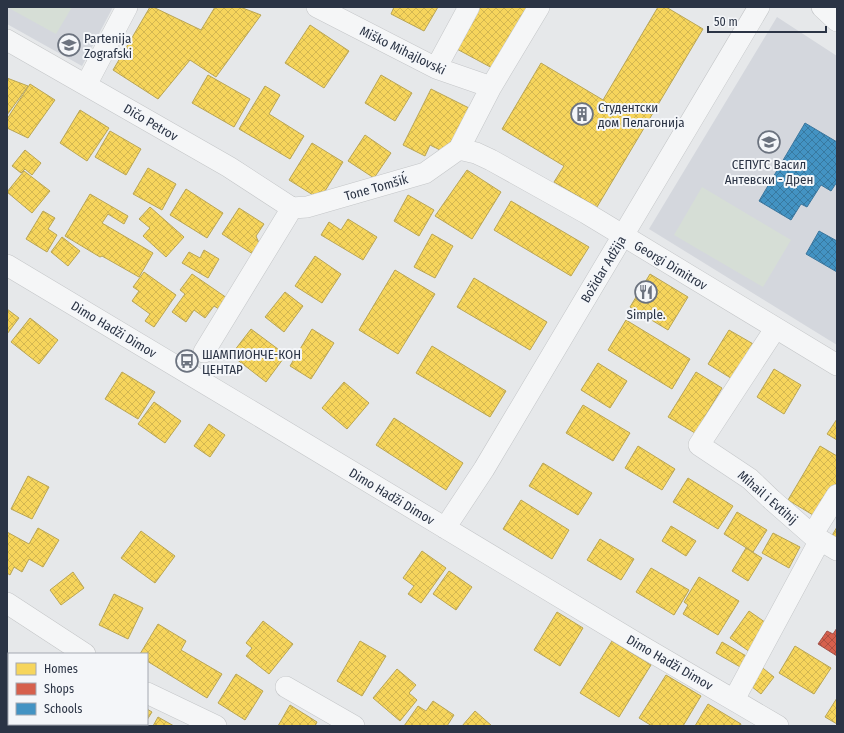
<svg xmlns="http://www.w3.org/2000/svg" width="844" height="733" font-family="'Fira Sans Condensed',sans-serif">
  <style>
    .built { fill: #d4d7dd }
    .park { fill: #d6ded6 }
    .homes { fill: url(#homes-cross-hatch); stroke: #b9a555 }
    .shops { fill: url(#shops-cross-hatch); stroke: #a3534b }
    .schools { fill: url(#schools-cross-hatch); stroke: #3c769d }
    .lines { fill: none; stroke-linecap: round; stroke-linejoin: round }
    .minor-casing { stroke: #c4c6c8; stroke-width: 22 }
    .minor { stroke: #f5f6f7; stroke-width: 21 }
    .labels { text-anchor: middle; stroke-width: 4; stroke-linejoin: round; paint-order: stroke }
    .poi-label { font-size: 13px; fill: #2b3445; stroke: #f4f6f9; text-anchor: start }
    .street-label { font-size: 13px; fill: #2b3445; stroke: #f4f6f9 }
  </style>
  <defs>
    <pattern id="homes-cross-hatch" width="8" height="8" patternUnits="userSpaceOnUse"><rect width="8" height="8" fill="#f6d55c"/><path d="M0 0l8 8M0 8l8-8" fill="none" stroke="#d3b751"/></pattern>
    <pattern id="shops-cross-hatch" width="8" height="8" patternUnits="userSpaceOnUse"><rect width="8" height="8" fill="#d6604d"/><path d="M0 0l8 8M0 8l8-8" fill="none" stroke="#ae5042"/></pattern>
    <pattern id="schools-cross-hatch" width="8" height="8" patternUnits="userSpaceOnUse"><rect width="8" height="8" fill="#4393c3"/><path d="M0 0l8 8M0 8l8-8" fill="none" stroke="#3879a0"/></pattern>
  </defs>
  <rect width="100%" height="100%" fill="#e6e8ea"/>
  <path class="built" d="M7,7H113L82,66L7,24Z
    M777,17L837,56V345L649,229Z"/>
  <path class="park" d="M7,7H72L56,34Z
    M702,187L791,240L763,287L674,235Z"/>
  <path class="homes" d="M150,7H153L201,30L215,7H240L261,15L216,77L190,60L158,99L113,70Z
    M394,7H438L424,31L391,14Z
    M478,7H529L494,69L455,48Z
    M658,7H666L703,29L597,207L554,182L564,166L502,129L541,63L603,100Z
    M310,25L349,51L324,88L285,63Z
    M208,75L250,99L234,127L192,103Z
    M381,75L412,93L395,121L365,103Z
    M7,78L28,86L7,115Z
    M30,84L55,100L28,138L7,128V119Z
    M265,86L280,95L269,114L304,136L290,159L239,129Z
    M431,89L469,108L446,153L430,145L425,156L403,145Z
    M80,110L109,128L87,161L60,143Z
    M110,131L141,149L126,175L95,157Z
    M365,135L391,153L374,178L348,161Z
    M312,143L343,162L325,191L313,195L289,180Z
    M25,150L41,163L32,175L25,169L21,173L12,166Z
    M148,168L176,184L162,210L133,194Z
    M467,170L501,192L472,239L435,216Z
    M24,171L50,191L32,213L7,192Z
    M186,189L223,213L207,238L170,215Z
    M90,194L128,216L124,224L108,214L102,223L153,253L139,277L102,256L100,257L65,236Z
    M408,195L434,210L419,236L394,221Z
    M511,201L589,247L571,276L494,230Z
    M150,207L184,237L166,257L143,236L150,228L139,219Z
    M239,208L264,224L256,236L258,241L264,244L256,256L222,234Z
    M43,211L55,218L48,229L57,235L47,252L26,239Z
    M348,219L377,237L363,260L321,235L329,222L341,230Z
    M432,234L453,246L435,278L414,267Z
    M62,237L80,251L68,266L51,252Z
    M204,250L219,259L208,278L182,263L189,252L200,258Z
    M315,256L341,274L322,303L295,286Z
    M395,270L435,294L398,354L359,330Z
    M144,272L176,295L154,327L145,321L150,314L132,301L139,291L133,287Z
    M192,274L227,298L219,309L214,306L205,318L194,310L186,322L172,312L185,294L180,290Z
    M650,274L688,297L668,330L630,307Z
    M474,278L547,322L530,350L457,307Z
    M285,292L303,306L284,332L265,317Z
    M7,309L19,318L7,334Z
    M30,318L58,340L39,364L11,342Z
    M626,320L690,359L672,389L608,350Z
    M251,329L286,355L266,382L231,355Z
    M312,329L334,343L311,379L290,366Z
    M729,330L755,345L734,380L708,364Z
    M432,346L506,391L490,417L416,373Z
    M598,363L627,381L610,408L581,390Z
    M774,369L801,385L784,414L757,397Z
    M122,372L155,392L138,419L105,399Z
    M696,372L722,388L695,433L668,417Z
    M344,382L369,403L347,429L322,408Z
    M154,402L181,421L165,443L138,424Z
    M583,405L630,433L613,461L566,433Z
    M394,418L463,463L446,490L376,445Z
    M837,419V440L827,434Z
    M209,424L225,435L210,457L194,446Z
    M638,446L675,469L662,490L625,468Z
    M820,446L837,456V487L818,518L788,500Z
    M543,463L592,493L578,515L529,486Z
    M28,476L49,487L32,519L11,509Z
    M688,478L733,506L718,529L673,502Z
    M521,500L569,530L552,559L503,529Z
    M737,512L767,530L753,552L724,534Z
    M671,526L696,541L686,556L662,541Z
    M837,527V543L830,539Z
    M38,528L59,540L43,567L29,559L22,572L14,567L10,575L7,573V532L29,544Z
    M141,531L175,556L155,583L121,558Z
    M773,533L800,547L789,568L762,553Z
    M600,539L634,559L621,580L587,560Z
    M746,548L762,558L748,581L732,571Z
    M422,551L446,568L421,603L408,594L414,586L403,578Z
    M651,568L689,590L674,615L636,592Z
    M449,571L472,587L456,610L433,594Z
    M73,572L84,588L61,605L50,590Z
    M699,577L739,601L718,635L683,614L688,605L684,602Z
    M114,594L143,608L128,639L99,625Z
    M749,611L769,625L750,652L730,638Z
    M557,612L583,628L560,666L534,650Z
    M263,621L293,644L269,674L246,656L252,648L246,643Z
    M158,624L186,641L181,650L222,674L207,698L147,661V654H140Z
    M360,641L386,656L362,696L337,681Z
    M612,641L651,665L619,717L580,693Z
    M722,642L748,657L742,668L716,653Z
    M795,646L831,668L814,694L779,673Z
    M759,665L774,677L761,694L746,682Z
    M397,669L416,685L409,693L417,700L400,721L373,698Z
    M236,674L263,691L245,720L218,703Z
    M666,675L701,696L683,726H652L639,718Z
    M837,698V724L825,717Z
    M433,701L454,715L447,726H404L418,706L426,711Z
    M708,704L741,724L740,726H695Z
    M290,705L317,722L315,726H278Z
    M147,709L152,712L147,720Z
    M475,711L492,726H462Z
    M158,717L174,726H153Z
    M99,724H144L143,726H102Z"/>
  <path class="shops" d="M837,628V656L818,644L827,631L833,634Z"/>
  <path class="schools" d="M805,123L837,142V182L831,191L821,185L807,207L801,204L791,220L759,201Z
    M819,231L837,241V272L806,254Z"/>
  <g class="lines">
    <g class="minor-casing">
      <path id="minor" d="M317,7L436,68L491,87
        M822,7L837,21
        M7,40L229,167L292,208
        M436,68L469,7
        M86,85L127,7
        M459,149L476,153L491,160L586,213L837,365
        M7,265L251,411L643,647L778,726
        M775,329L699,445L750,479L772,500L812,535L837,550
        M204,352L292,208L307,207L425,173L459,149L491,87L539,7
        M445,528L484,469L759,7
        M812,535L837,495
        M7,603L85,654
        M286,687L354,726
        M7,689L9,690
        M147,693L216,726
        M737,694L820,540"/>
    </g>
    <use href="#minor" class="minor"/>
  </g>
  <defs>
    <g id="school-ring" transform="scale(1.15)"><circle r="9.5" fill="#f4f6f9" stroke="#6c737f" stroke-width="1.5"/><path d="M0-5L7-2L0 1L-7-2ZM-4 1L0 2.5L4 1V4Q0 6-4 4Z" fill="#6c737f"/></g>
    <g id="building-ring" transform="scale(1.15)"><circle r="9.5" fill="#f4f6f9" stroke="#6c737f" stroke-width="1.5"/><path d="M-4-6H4V6H1V3H-1V6H-4ZM-2.5-4.3h1.7v1.8h-1.7ZM.8-4.3h1.7v1.8H.8ZM-2.5-1h1.7V.8h-1.7ZM.8-1h1.7V.8H.8Z" fill="#6c737f"/></g>
    <g id="restaurant-ring" transform="scale(1.15)"><circle r="9.5" fill="#f4f6f9" stroke="#6c737f" stroke-width="1.5"/><path d="M-5-6h1v4h1v-4h1v4h1v-4h1v5L-1.5 .5V6h-2V.5L-5-1ZM5-6V6H3V1.5H1.5Q1.5-4 5-6Z" fill="#6c737f"/></g>
    <g id="bus-ring" transform="scale(1.15)"><circle r="9.5" fill="#f4f6f9" stroke="#6c737f" stroke-width="1.5"/><path d="M-5-6H5V4H4V6H2V4H-2V6H-4V4H-5ZM-3.5-4V0h7V-4ZM-3.5 1.2v1.5H-2V1.2ZM2 1.2v1.5H3.5V1.2Z" fill="#6c737f"/></g>
  </defs>
  <g fill-rule="evenodd">
    <use href="#school-ring" x="69" y="45"/>
    <use href="#building-ring" x="582" y="114"/>
    <use href="#school-ring" x="769" y="142"/>
    <use href="#restaurant-ring" x="646" y="292"/>
    <use href="#bus-ring" x="187" y="361"/>
  </g>
  <g class="labels">
    <g class="poi-label">
      <text x="84" y="43">Partenija<tspan x="84" dy="15">Zografski</tspan></text>
      <text x="598" y="112">Студентски<tspan x="598" dy="15">дом Пелагонија</tspan></text>
      <text x="769" y="169" text-anchor="middle">СЕПУГС Васил<tspan x="769" dy="15">Антевски - Дрен</tspan></text>
      <text x="646" y="319" text-anchor="middle">Simple.</text>
      <text x="202" y="359">ШАМПИОНЧЕ-КОН<tspan x="202" dy="15">ЦЕНТАР</tspan></text>
    </g>
    <g class="street-label">
      <text transform="translate(403 50) rotate(26)" y="5">Miško Mihajlovski</text>
      <text transform="translate(151 122) rotate(30)" y="5">Dičo Petrov</text>
      <text transform="translate(376 187) rotate(-16)" y="5">Tone Tomšiḱ</text>
      <text transform="translate(671 265) rotate(31)" y="5">Georgi Dimitrov</text>
      <text transform="translate(603 269) rotate(-59)" y="5">Božidar Adžija</text>
      <text transform="translate(114 329) rotate(31)" y="5">Dimo Hadži Dimov</text>
      <text transform="translate(392 496) rotate(31)" y="5">Dimo Hadži Dimov</text>
      <text transform="translate(768 497) rotate(41)" y="5">Mihail i Evtihij</text>
      <text transform="translate(670 662) rotate(30)" y="5">Dimo Hadži Dimov</text>
    </g>
  </g>
  <rect width="844" height="733" fill="none" stroke="#2b3445" stroke-width="16"/>
  <rect x="8" y="653" width="140" height="72" fill="#f4f6f9" stroke="#a4a8b1"/>
  <rect x="16" y="663" width="20" height="12" fill="#f6d55c" stroke="#a4a8b1"/>
  <text x="44" y="673" font-size="12" fill="#2b3445">Homes</text>
  <rect x="16" y="683" width="20" height="12" fill="#d6604d" stroke="#a4a8b1"/>
  <text x="44" y="693" font-size="12" fill="#2b3445">Shops</text>
  <rect x="16" y="703" width="20" height="12" fill="#4393c3" stroke="#a4a8b1"/>
  <text x="44" y="713" font-size="12" fill="#2b3445">Schools</text>
  <path d="M708 26v6h118v-6" fill="none" stroke="#2b3445" stroke-width="2"/>
  <text x="714" y="26" font-size="12" fill="#2b3445" stroke="#f4f6f9" stroke-width="3" paint-order="stroke">50 m</text>
</svg>
